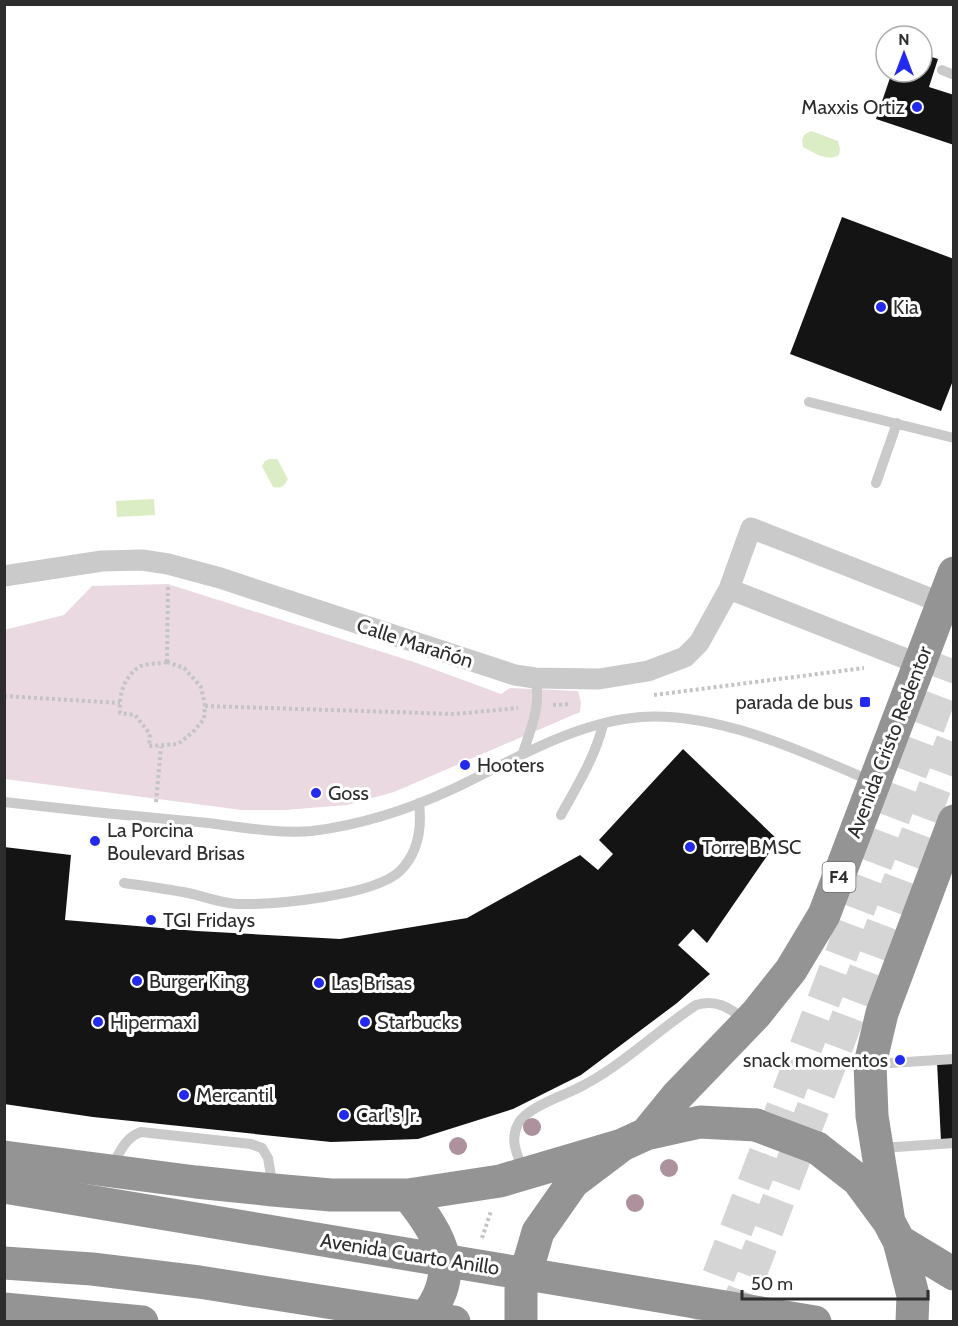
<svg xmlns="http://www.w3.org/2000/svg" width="958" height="1326" font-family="Cabin,sans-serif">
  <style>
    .green { fill: #ebd9e2 }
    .water { fill: #dbedc4 }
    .building { fill: #141414 }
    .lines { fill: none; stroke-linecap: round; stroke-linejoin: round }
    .primary-tunnel { stroke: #d5d5d5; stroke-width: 33; stroke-dasharray: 33 16; stroke-linecap: butt }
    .path { stroke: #c4c4c4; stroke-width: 4; stroke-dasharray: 3 3; stroke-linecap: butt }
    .lane { stroke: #cacaca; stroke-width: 10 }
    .street { stroke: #cacaca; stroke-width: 21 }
    .highway { stroke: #949494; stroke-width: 33 }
    .highway-bridge { stroke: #949494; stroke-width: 33 }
    .tree { fill: #ad929d }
    .poi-dot { fill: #2429ee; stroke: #fff; stroke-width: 2 }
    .labels { text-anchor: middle; stroke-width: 6; stroke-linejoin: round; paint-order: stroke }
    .shield { fill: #fff; stroke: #6c6c6c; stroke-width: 1.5 }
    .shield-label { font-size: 18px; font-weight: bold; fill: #2d2d2d }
    .poi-label { font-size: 20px; fill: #2d2d2d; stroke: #fff; text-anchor: start }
    .street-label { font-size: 20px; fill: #2d2d2d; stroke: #fff }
  </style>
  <rect width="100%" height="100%" fill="#fff"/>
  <path class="green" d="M168,584L417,663L501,694L510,688L578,691L581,703L580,712L394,792L347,805L285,810H242L5,779L4,630L64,615L92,586Z"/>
  <path class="water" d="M811,131L838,141L840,149L839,155C827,162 815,153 803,147L802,141L804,135Z
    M270,459H277L288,479C284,486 282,489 273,487L262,466L265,461Z
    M154,499L155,515L117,517L116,501Z"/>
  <path class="building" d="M922,54L938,59L929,87L954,95V145L876,119L892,72H922Z
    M842,217L954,259V378L941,411L790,354Z
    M683,749L778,840L707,943L693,929L678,945L710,974L677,1003L581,1075L513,1109L418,1139L331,1142L93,1117L4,1104V847L71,855L65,920L197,931L340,939L467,918L580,855L598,870L613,854L599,840Z
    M954,1061V1140L941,1141L937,1062Z"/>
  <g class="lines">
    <path class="primary-tunnel" d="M701,1322L954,659
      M732,1322L954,737"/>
    <path class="path" d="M167,662L184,668L201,687L205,706L204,719L193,732L178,744L149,746L150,734L135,715L120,713C119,695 123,678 139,667C146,663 159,664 167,662Z
      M167,662L168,585
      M654,695L864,668
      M4,696L120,703
      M553,705L569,704
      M205,706L455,714L518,708
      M156,802L161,747
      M482,1238L491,1211"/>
    <path class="lane" d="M942,70L954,75
      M809,402L954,438
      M876,483L897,423
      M523,753C531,728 542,704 535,678
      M4,802C72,810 140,817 208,823C239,827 281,834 312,831C361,825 410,809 455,788C513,760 575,722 641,717C717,712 802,751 871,781
      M561,815C577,786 595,757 603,725
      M124,883C145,886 167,889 188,893C203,896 220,903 237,904C273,905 374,896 400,871C418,853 422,828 419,803
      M874,1064L954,1059
      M882,1148L954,1143
      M111,1168C119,1154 125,1137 141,1132L251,1144L262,1148L268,1158L273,1187
      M524,1172C518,1156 509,1141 518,1124C526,1108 560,1097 576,1089C620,1068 655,1032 696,1005C716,999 728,1007 744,1019"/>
    <path class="street" d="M4,576L102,561L142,560L168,564L220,578L515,675L535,678L599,679L648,671L685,657L699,643L729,589L751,528L942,603
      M729,589L919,664"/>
    <path class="highway" d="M646,1134L677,1096L756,1014L791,970L824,915L954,573
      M817,1148L858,1180L889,1222L899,1241L913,1295L912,1322
      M4,1157L196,1182L273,1190L331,1195H408L500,1181L622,1145
      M408,1195C442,1237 464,1275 421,1322
      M889,1222L872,1116L870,1064L882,1013L954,821
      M899,1241L954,1274
      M4,1309L142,1322
      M521,1322V1290L538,1232L573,1182L622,1145L646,1134L700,1122L756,1125"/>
    <path class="highway-bridge" d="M756,1125L817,1148
      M4,1187L815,1322
      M4,1263L92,1269L199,1282L454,1322"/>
  </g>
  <g class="tree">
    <circle cx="532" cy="1127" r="9"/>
    <circle cx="458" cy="1146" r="9"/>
    <circle cx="669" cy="1168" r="9"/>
    <circle cx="635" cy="1203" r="9"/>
  </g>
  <g class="poi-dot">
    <circle cx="917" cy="107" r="6"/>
    <circle cx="881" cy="307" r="6"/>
    <rect x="859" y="696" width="12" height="12" rx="3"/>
    <circle cx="465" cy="765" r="6"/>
    <circle cx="316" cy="793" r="6"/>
    <circle cx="95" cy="841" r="6"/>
    <circle cx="690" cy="847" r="6"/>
    <circle cx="151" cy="920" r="6"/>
    <circle cx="137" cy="981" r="6"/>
    <circle cx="319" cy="983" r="6"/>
    <circle cx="98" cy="1022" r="6"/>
    <circle cx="365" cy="1022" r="6"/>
    <circle cx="900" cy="1060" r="6"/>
    <circle cx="184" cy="1095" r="6"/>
    <circle cx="344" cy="1115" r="6"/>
  </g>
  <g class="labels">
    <rect class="shield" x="822.5" y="862" width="33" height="30" rx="4.5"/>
    <g class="shield-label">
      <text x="839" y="883">F4</text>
    </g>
    <g class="poi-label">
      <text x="905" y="114" text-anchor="end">Maxxis Ortiz</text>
      <text x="893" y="314">Kia</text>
      <text x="853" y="709" text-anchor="end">parada de bus</text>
      <text x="477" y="772">Hooters</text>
      <text x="328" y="800">Goss</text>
      <text x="107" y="837">La Porcina<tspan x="107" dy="23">Boulevard Brisas</tspan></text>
      <text x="702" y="854">Torre BMSC</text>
      <text x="163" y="927">TGI Fridays</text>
      <text x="149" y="988">Burger King</text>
      <text x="331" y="990">Las Brisas</text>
      <text x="110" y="1029">Hipermaxi</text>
      <text x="377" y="1029">Starbucks</text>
      <text x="888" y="1067" text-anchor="end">snack momentos</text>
      <text x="196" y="1102">Mercantil</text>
      <text x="356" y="1122">Carl's Jr.</text>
    </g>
    <g class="street-label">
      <text transform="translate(415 643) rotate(18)" y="7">Calle Marañón</text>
      <text transform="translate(889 742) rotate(-69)" y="7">Avenida Cristo Redentor</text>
      <text transform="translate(410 1254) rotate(9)" y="7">Avenida Cuarto Anillo</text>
    </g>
  </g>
  <rect width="958" height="1326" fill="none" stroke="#2d2d2d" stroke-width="12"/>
  <g transform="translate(904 54)"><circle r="28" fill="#ffffff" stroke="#ababab" stroke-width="1.5"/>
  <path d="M0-4.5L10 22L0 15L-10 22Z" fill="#2429ee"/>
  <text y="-9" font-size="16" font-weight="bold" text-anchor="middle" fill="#2d2d2d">N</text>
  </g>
  <path d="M742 1290v9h186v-9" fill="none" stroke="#2d2d2d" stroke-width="3"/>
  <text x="751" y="1290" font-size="18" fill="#2d2d2d" stroke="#ffffff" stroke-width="4.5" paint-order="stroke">50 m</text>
</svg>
